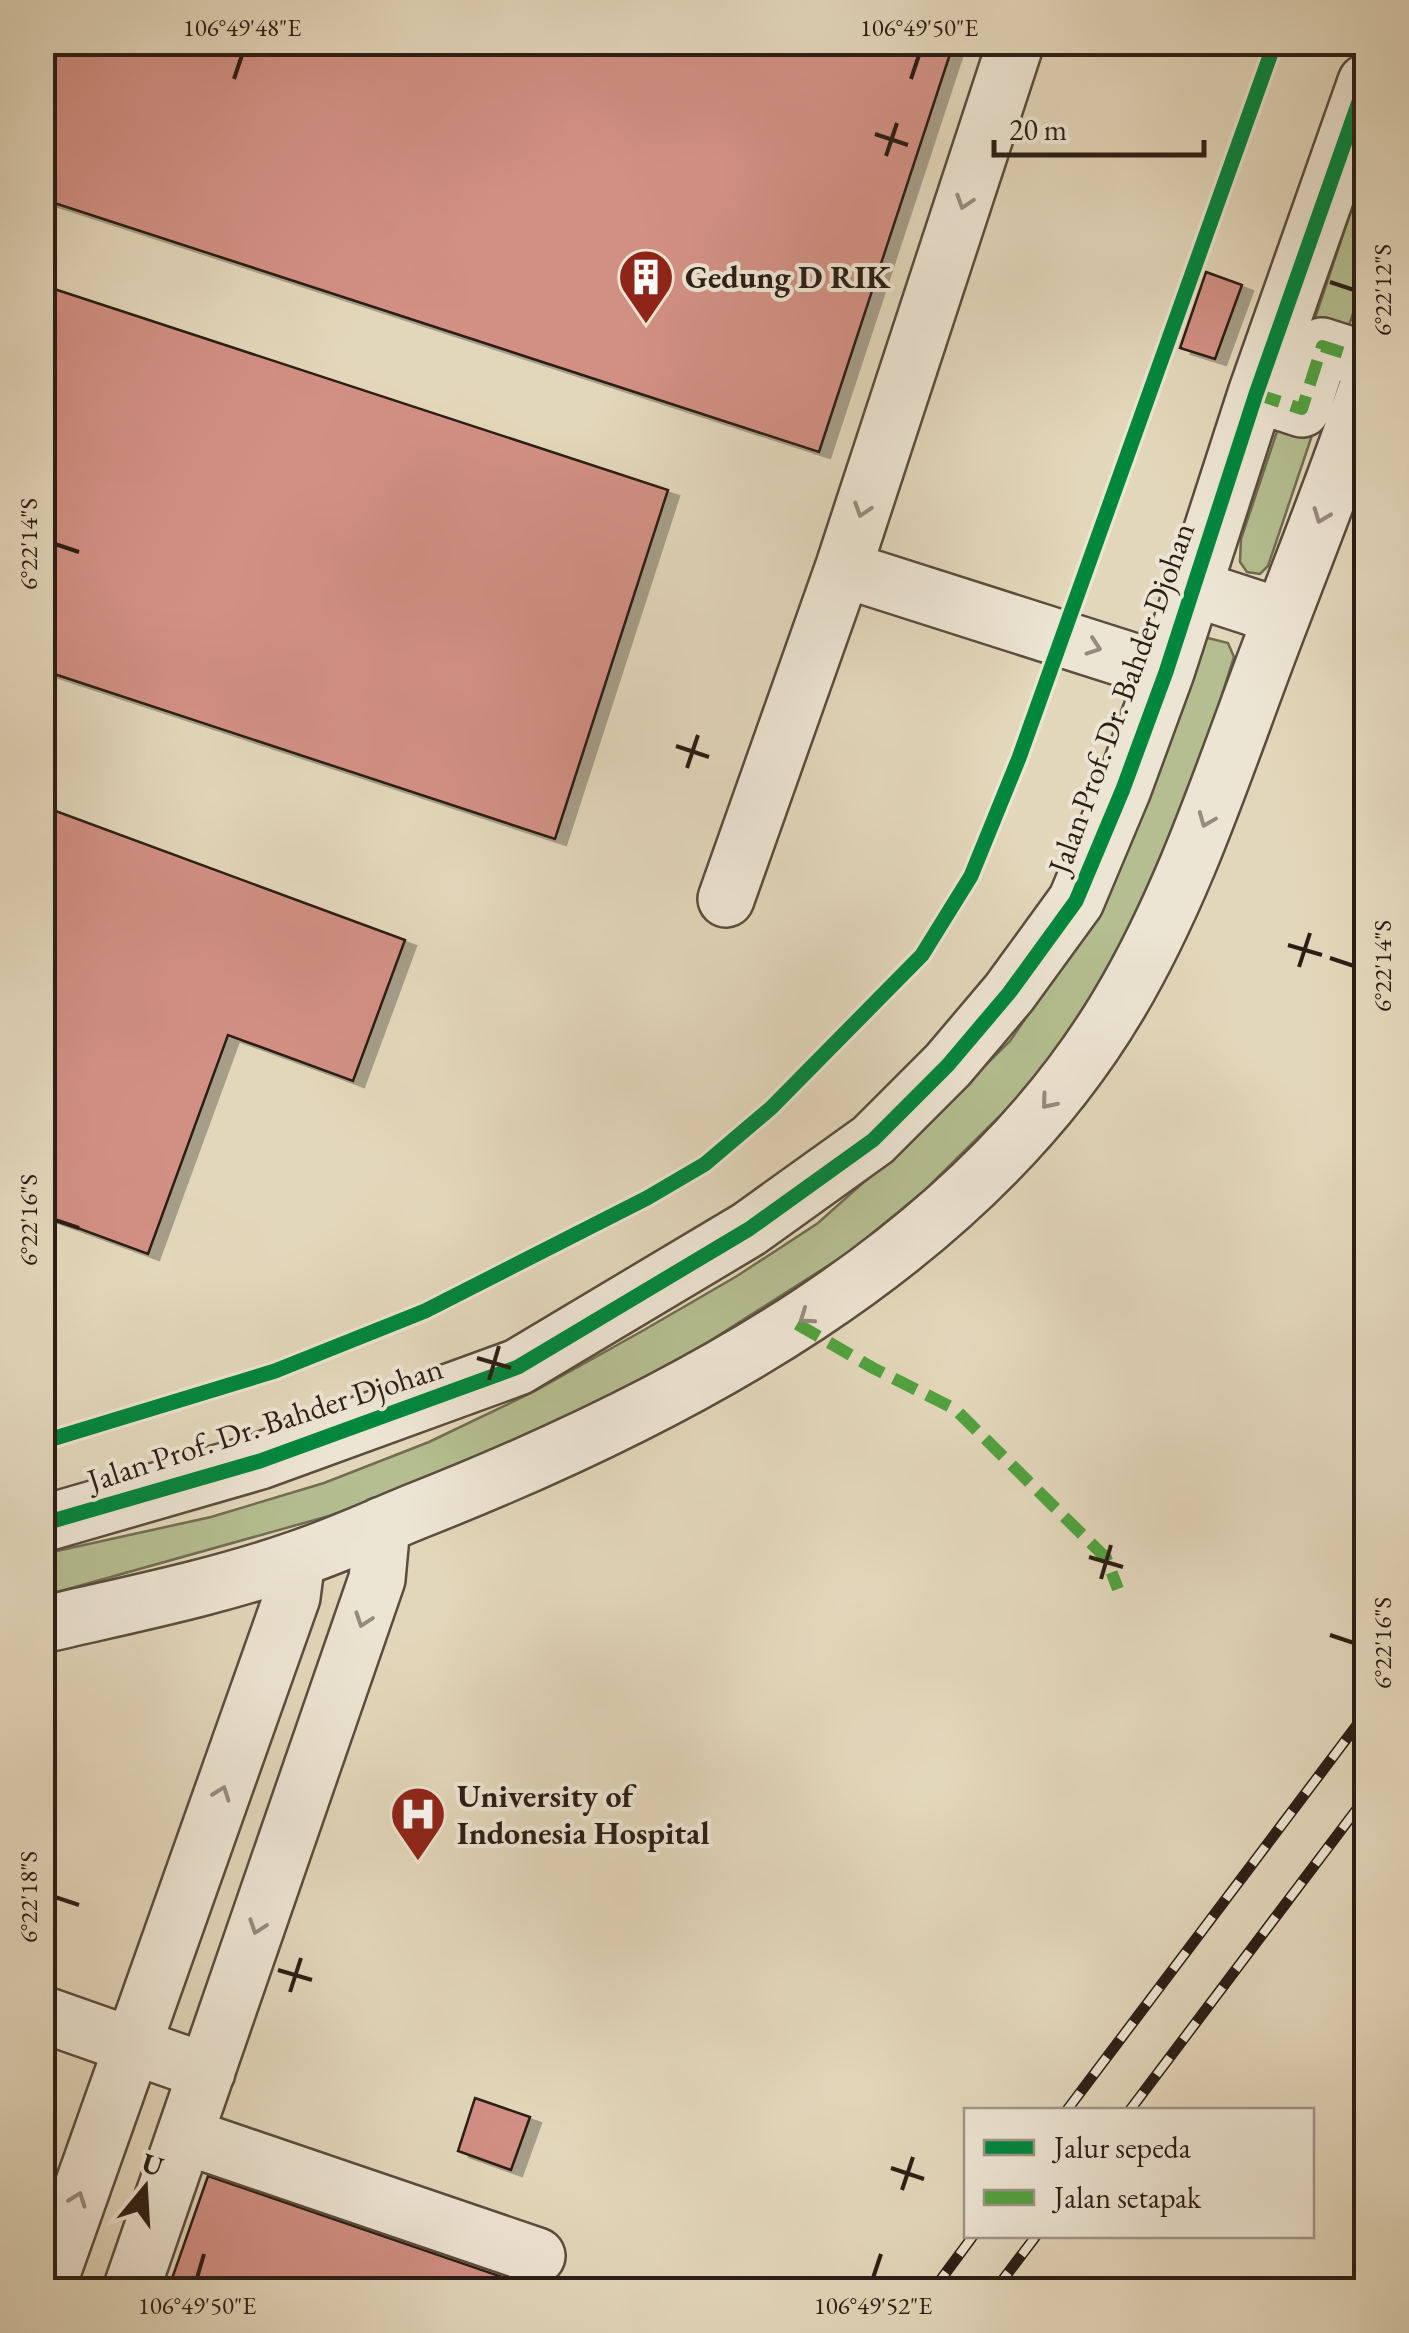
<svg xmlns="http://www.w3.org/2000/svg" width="1409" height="2333" font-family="'EB Garamond',serif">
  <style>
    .green { fill: #b4be90; stroke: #706e52; stroke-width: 2.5 }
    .building { fill: #d29084; stroke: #2c1d15; stroke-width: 2.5; filter: url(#shadow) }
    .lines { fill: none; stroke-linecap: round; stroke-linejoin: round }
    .minor-casing { stroke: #5a4c3e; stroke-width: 60 }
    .minor { stroke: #ede5d3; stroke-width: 55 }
    .rail-casing { stroke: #2c1d15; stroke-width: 11 }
    .rail { stroke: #ede5d3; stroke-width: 8; stroke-dasharray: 22; stroke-linecap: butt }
    .quiet { stroke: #51a240; stroke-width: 12; stroke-dasharray: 25 12; stroke-linecap: butt }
    .cycleway-casing { stroke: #ede5d3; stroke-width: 21 }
    .cycleway { stroke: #00873e; stroke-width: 15 }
    .oneway { stroke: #968b7e }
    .ticks { fill: none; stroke: #2c1d15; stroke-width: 4 }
    .labels { text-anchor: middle; stroke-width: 8; stroke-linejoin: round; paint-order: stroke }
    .poi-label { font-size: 32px; font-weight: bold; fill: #2c1d15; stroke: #ede5d3; text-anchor: start }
    .street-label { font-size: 32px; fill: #2c1d15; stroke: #ede5d3 }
    .neatline { fill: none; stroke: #2c1d15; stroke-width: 4 }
    .ticks-label { font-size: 25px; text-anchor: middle; fill: #2c1d15 }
  </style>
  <defs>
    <filter id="shadow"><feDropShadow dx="11" dy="6" stdDeviation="0" flood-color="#0004"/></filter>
  </defs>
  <rect width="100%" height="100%" fill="#e3d7bb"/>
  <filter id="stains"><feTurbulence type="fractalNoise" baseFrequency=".002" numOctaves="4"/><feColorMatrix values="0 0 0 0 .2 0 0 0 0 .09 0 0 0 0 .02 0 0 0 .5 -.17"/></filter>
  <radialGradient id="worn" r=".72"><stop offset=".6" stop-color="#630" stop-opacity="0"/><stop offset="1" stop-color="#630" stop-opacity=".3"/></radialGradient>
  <path class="green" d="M1366,166V275L1268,566L1260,574L1247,572L1240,562L1241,539Z
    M1208,638L1228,643L1234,657L1174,845L1070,1039L1009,1107L924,1191L848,1253L705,1344L544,1433L444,1474L329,1516L43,1596V1554L211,1517L324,1483L429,1442L535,1391L644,1330L737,1276L818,1223L902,1148L1010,1041L1076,945L1192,651Z"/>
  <path class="building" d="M42,42H954L819,452L42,199Z
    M1206,272L1242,285L1215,359L1180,348Z
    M42,285L668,490L555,839L42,670Z
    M42,806L405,940L353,1081L228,1035L148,1254L42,1215Z
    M475,2098L530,2117L511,2170L458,2151Z
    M208,2176L540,2290H168Z"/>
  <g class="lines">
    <g class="minor-casing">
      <path id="minor" d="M1016,42L843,569L1166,672
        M1256,394L1302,409L1322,346L1366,360
        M1193,588L1282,617
        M726,899L843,569
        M42,1524L260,1461L518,1367L749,1229L873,1140L948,1065L1009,993L1076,901L1123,789L1166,672L1256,394L1366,82
        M42,1625C127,1605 214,1588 297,1559C336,1546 375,1528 414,1512C678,1408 969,1257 1119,1004C1182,898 1221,779 1264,664C1298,573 1335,483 1366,391
        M42,2014L207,2072
        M185,2136L537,2256
        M46,2290L292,1597L297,1559
        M131,2290L377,1579L382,1525"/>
    </g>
    <use href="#minor" class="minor"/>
    <g class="rail-casing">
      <path id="rail" d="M1067,2110L1366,1713
        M1130,2110L1366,1797
        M933,2290L973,2236
        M995,2290L1036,2236"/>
    </g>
    <use href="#rail" class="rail"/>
    <path class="quiet" d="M1256,394L1302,409L1322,346L1366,360
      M797,1324L873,1368L955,1409L1106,1558L1118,1589"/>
    <g class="cycleway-casing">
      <path id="cycleway" d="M42,1442L275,1371L425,1311L647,1198L705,1164L771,1108L922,955L971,876L1019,758L1275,42
        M42,1524L260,1461L518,1367L749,1229L873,1140L948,1065L1009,993L1076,901L1123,789L1166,672L1256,394L1366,82"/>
    </g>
    <use href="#cycleway" class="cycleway"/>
  </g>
  <defs><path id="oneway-chevron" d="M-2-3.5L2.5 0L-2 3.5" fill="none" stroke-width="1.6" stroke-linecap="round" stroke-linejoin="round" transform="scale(2.5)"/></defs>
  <g class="oneway">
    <use href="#oneway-chevron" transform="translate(964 202) rotate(108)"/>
    <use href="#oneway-chevron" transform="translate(862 510) rotate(108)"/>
    <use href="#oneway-chevron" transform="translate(1321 516) rotate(111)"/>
    <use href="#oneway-chevron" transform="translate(1094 647) rotate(19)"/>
    <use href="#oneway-chevron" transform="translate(1206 820) rotate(112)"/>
    <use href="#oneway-chevron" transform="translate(1048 1102) rotate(130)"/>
    <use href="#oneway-chevron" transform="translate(806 1317) rotate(145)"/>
    <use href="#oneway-chevron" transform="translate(363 1620) rotate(109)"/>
    <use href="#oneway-chevron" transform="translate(222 1793) rotate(-70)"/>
    <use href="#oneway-chevron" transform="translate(257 1927) rotate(109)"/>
    <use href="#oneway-chevron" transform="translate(78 2199) rotate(-70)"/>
  </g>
  <path class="ticks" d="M234,79L242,55M911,79L919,55M875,134L908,145M886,156L897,123M1330,282L1354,290M55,544L79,552M676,746L709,757M687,768L698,735M1288,945L1322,955M1330,958L1354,966M1299,967L1310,933M55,1220L79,1228M477,1358L511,1368M489,1380L499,1346M1089,1557L1123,1567M1101,1579L1111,1545M1330,1635L1354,1643M55,1897L79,1905M278,1970L312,1980M290,1992L301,1958M891,2168L924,2179M902,2190L913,2157M197,2278L204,2254M873,2278L881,2254"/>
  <defs>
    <g id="building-pin" transform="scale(2.875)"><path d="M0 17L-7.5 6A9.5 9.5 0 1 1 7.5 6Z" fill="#8f2418" stroke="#ede5d3"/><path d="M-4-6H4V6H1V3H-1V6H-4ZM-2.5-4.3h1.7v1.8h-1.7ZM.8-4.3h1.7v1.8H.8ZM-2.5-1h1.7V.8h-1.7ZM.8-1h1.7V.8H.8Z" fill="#fff"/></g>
    <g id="hospital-pin" transform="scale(2.875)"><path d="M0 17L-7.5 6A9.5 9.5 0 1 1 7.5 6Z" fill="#8f2418" stroke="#ede5d3"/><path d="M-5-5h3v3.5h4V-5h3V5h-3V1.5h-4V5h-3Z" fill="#fff"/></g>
  </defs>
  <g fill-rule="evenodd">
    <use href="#building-pin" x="646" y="277"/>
    <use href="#hospital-pin" x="418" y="1814"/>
  </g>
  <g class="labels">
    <g class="poi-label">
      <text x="685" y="288">Gedung D RIK</text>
      <text x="457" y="1807">University of<tspan x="457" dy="37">Indonesia Hospital</tspan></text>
    </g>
    <g class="street-label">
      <text transform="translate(1121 698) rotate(-70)" y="11">Jalan Prof. Dr. Bahder Djohan</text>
      <text transform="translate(265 1424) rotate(-18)" y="11">Jalan Prof. Dr. Bahder Djohan</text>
    </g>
  </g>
  <rect width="1409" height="2333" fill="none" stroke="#e3d7bb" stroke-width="110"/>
  <rect x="964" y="2108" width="350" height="130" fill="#ede5d3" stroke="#a09587" stroke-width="2.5"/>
  <rect x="984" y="2140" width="50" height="15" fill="#00873e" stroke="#a09587" stroke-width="2.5"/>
  <text x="1054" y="2158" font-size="30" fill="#2c1d15">Jalur sepeda</text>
  <rect x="984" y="2190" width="50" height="15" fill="#51a240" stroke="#a09587" stroke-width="2.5"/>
  <text x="1054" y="2208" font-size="30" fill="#2c1d15">Jalan setapak</text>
  <g transform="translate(145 2188) rotate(18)" stroke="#ede5d3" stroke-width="8" paint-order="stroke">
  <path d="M0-8L18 38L0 25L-18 38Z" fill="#2c1d15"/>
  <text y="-15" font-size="28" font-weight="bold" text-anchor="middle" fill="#2c1d15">U</text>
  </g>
  <path d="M994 140v15h210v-15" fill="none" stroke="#2c1d15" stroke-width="5"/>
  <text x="1009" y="140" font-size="30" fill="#2c1d15" stroke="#ede5d3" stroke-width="8" paint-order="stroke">20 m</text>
  <rect x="55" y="55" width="1299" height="2223" class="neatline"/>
  <g class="ticks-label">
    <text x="242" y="36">106°49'48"E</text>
    <text x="919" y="36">106°49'50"E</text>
    <text transform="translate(1382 290) rotate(-90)" y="9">6°22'12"S</text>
    <text transform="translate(28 544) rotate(-90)" y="9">6°22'14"S</text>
    <text transform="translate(1382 966) rotate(-90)" y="9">6°22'14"S</text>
    <text transform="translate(28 1220) rotate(-90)" y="9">6°22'16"S</text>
    <text transform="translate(1382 1643) rotate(-90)" y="9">6°22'16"S</text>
    <text transform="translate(28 1897) rotate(-90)" y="9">6°22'18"S</text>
    <text x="197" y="2314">106°49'50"E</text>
    <text x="873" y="2314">106°49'52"E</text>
  </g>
  <rect width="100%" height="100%" filter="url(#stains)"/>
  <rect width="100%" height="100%" fill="url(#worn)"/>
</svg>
